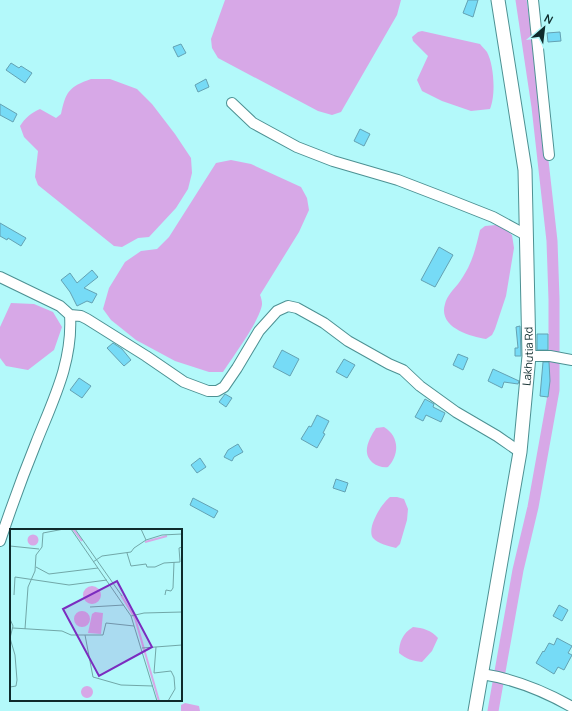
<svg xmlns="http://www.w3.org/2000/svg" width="572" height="711" font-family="Manrope,sans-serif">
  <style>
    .water { fill: #d7a8e7 }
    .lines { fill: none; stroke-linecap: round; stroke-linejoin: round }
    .canal { stroke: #d7a8e7; stroke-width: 11 }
    .building { fill: #76dbf6; stroke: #64a2b3 }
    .minor-casing { stroke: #4d9193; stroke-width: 12 }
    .tertiary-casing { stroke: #4d9193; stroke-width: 15 }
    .minor { stroke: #fff; stroke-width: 10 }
    .tertiary { stroke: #fff; stroke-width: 13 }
    .labels { text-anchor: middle; stroke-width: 3; stroke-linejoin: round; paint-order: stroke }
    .street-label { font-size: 11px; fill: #0e2b2c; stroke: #b3f9fa }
    .inset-river { fill: none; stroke: #d7a8e7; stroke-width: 2 }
    .inset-road { fill: none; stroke: #71a7a8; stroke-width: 1 }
    .view { fill: #7b2cbf; fill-opacity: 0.15; stroke: #7b2cbf; stroke-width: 2 }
    .inset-edge { fill: none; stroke: #0e2b2c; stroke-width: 2 }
  </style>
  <rect width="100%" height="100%" fill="#b3f9fa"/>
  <path class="water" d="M225,0H401L397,15L341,112L332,115L318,111L218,58L212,48L211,39Z
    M422,31L480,44C482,47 485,49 487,52C494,65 496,95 490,109L471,111L442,101L422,91L417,80L428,56L413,41L412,37L418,32Z
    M91,79H110L137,89L152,104L175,134L191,158L192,173L188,189L176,208L149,237L138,238L122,247L114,246L38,185L35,177L38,151L24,137L20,126C25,118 31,113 40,109L56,118L61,114C66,91 69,87 91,79Z
    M231,160L251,164L301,187L307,198L309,210L299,232L260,295C261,297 262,301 262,304C261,319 232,358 223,372H209L175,361L136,340L111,320L103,309L109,288L125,262L141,251L157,249L169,237L216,163Z
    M496,225L504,228L512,235L514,248L506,296L495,329L492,335L486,339C469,336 438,327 445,304C447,296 453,290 458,284C462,279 465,273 468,268C474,256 477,243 480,230L485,226Z
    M11,303L34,304L53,312L62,327L54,350L28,370L6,366L0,358V327Z
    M384,427C399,436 400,454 388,467C383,468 377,466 373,463C361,453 369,439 376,428Z
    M390,497H397L404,499L408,509L407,520L400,544L396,548C389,546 378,544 373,538C366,528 382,503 390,497Z
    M413,627C423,628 431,630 438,638L432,651L422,662C413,661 406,659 399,653C399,642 403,633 413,627Z
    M185,703L199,706L200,711H181V705Z"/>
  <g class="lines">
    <path class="canal" d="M493,711L518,570L533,507L554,390V299L552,241L537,107L521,0"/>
  </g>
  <path class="building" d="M468,0H478L473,17L463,13Z
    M560,32L561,41L548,42L547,33Z
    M181,44L186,53L178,57L173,47Z
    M11,63L19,68L21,66L32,73L25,83L6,70Z
    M206,79L209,87L198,92L195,85Z
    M0,104L17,114L13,122L0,115Z
    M360,129L370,134L364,146L354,141Z
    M0,223L26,238L21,246L8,238L7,240L0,236Z
    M439,247L453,255L435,287L421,280Z
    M92,270L98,277L84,288L97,294L92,303L87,301L77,306L70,292L61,280L70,273L77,283Z
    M520,326L521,356H515V348H518L516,327Z
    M537,334H548V350H537Z
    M113,343L122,349L131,360L124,366L107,348Z
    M282,350L299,359L290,376L273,367Z
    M458,354L468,358L463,370L453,365Z
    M344,359L355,365L347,378L336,372Z
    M543,362H549L550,381L548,397L540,396Z
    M493,369L519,381L518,384L504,382L502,388L488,381Z
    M79,378L91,386L82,398L70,390Z
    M225,394L232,398L226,407L219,402Z
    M425,399L434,404L433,407L445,413L441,422L426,415L423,421L415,417Z
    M317,415L329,421L323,433L325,434L317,448L301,439L309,426L311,427Z
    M238,444L243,452L234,457L232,461L224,457L228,450Z
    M200,458L206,467L197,473L191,465Z
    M336,479L348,483L345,492L333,488Z
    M193,498L218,511L214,518L190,505Z
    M559,605L568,610L562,621L553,616Z
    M557,638L572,646L568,653L572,655L564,670L558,667L554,674L536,663L543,651L544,652L549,643L554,645Z"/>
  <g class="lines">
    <g class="minor-casing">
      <path id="minor" d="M533,0L549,155
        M232,103L253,123L297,147L333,161L398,180L450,200L493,217L526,235
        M0,277L60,306L70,315C73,362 53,400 36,443C23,475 11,508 0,541
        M70,315L81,316L87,319L146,356L184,382L208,391H217L224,387L237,368L259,331L277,311L288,306L297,308L324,323L348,341L389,364L403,370L420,386L456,412L497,436L520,452
        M529,356H550L572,360
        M482,674C514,679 544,691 572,707"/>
    </g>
    <g class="tertiary-casing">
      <g id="tertiary">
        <path id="s1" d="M475,711L520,452L529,356L525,170L498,0"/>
      </g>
    </g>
    <use href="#minor" class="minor"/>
    <use href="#tertiary" class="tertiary"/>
  </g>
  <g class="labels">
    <g class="street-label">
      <text dy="4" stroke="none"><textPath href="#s1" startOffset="359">Lakhutia Rd</textPath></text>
    </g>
  </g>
  <g transform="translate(10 529)">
    <rect width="172" height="172" fill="#b3f9fa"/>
    <path d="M17.5 11a5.5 5.5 0 1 1 11 0a5.5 5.5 0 1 1-11 0ZM73 66a9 9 0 1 1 18 0a9 9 0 1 1-18 0ZM64 90a8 8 0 1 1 16 0a8 8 0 1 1-16 0ZM85,83L93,84L91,105L78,104L82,85ZM71 163a6 6 0 1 1 12 0a6 6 0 1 1-12 0Z" fill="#d7a8e7"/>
    <path class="inset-river" d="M63,0L72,12M135,13L157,7M111,66L125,89L149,172"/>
    <path class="inset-road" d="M61,0L121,87L147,172M65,0L112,67M136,11L152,6L172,5M0,17L29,20M117,24L121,37L136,35L137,38H145L154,34L170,33L169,19L172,18M83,33L92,27L121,23L124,19L136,11L131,0M26,38L39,45L88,39M4,66L5,48L59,56L97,51M155,66L156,61L161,62L163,59L164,33M80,78L114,76M121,87L134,84L172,83M0,90L3,97L0,109L5,126L7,151L6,157L0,158M3,99L52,102L61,106H75L83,148L111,156L143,157M15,100L18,58L25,42L26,26L32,18L33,4L54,0M75,106H93L96,94L124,97M146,118L144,144L161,142L164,148L165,160L158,172M132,119L172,116"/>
    <path class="view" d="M107,52L142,118L89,147L53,80Z"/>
    <rect width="172" height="172" class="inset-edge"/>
  </g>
  <g transform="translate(544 28) rotate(28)" stroke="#b3f9fa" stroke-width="3" paint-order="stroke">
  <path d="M0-3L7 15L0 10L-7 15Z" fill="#0e2b2c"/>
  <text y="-6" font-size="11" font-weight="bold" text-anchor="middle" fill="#0e2b2c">N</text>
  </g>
</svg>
